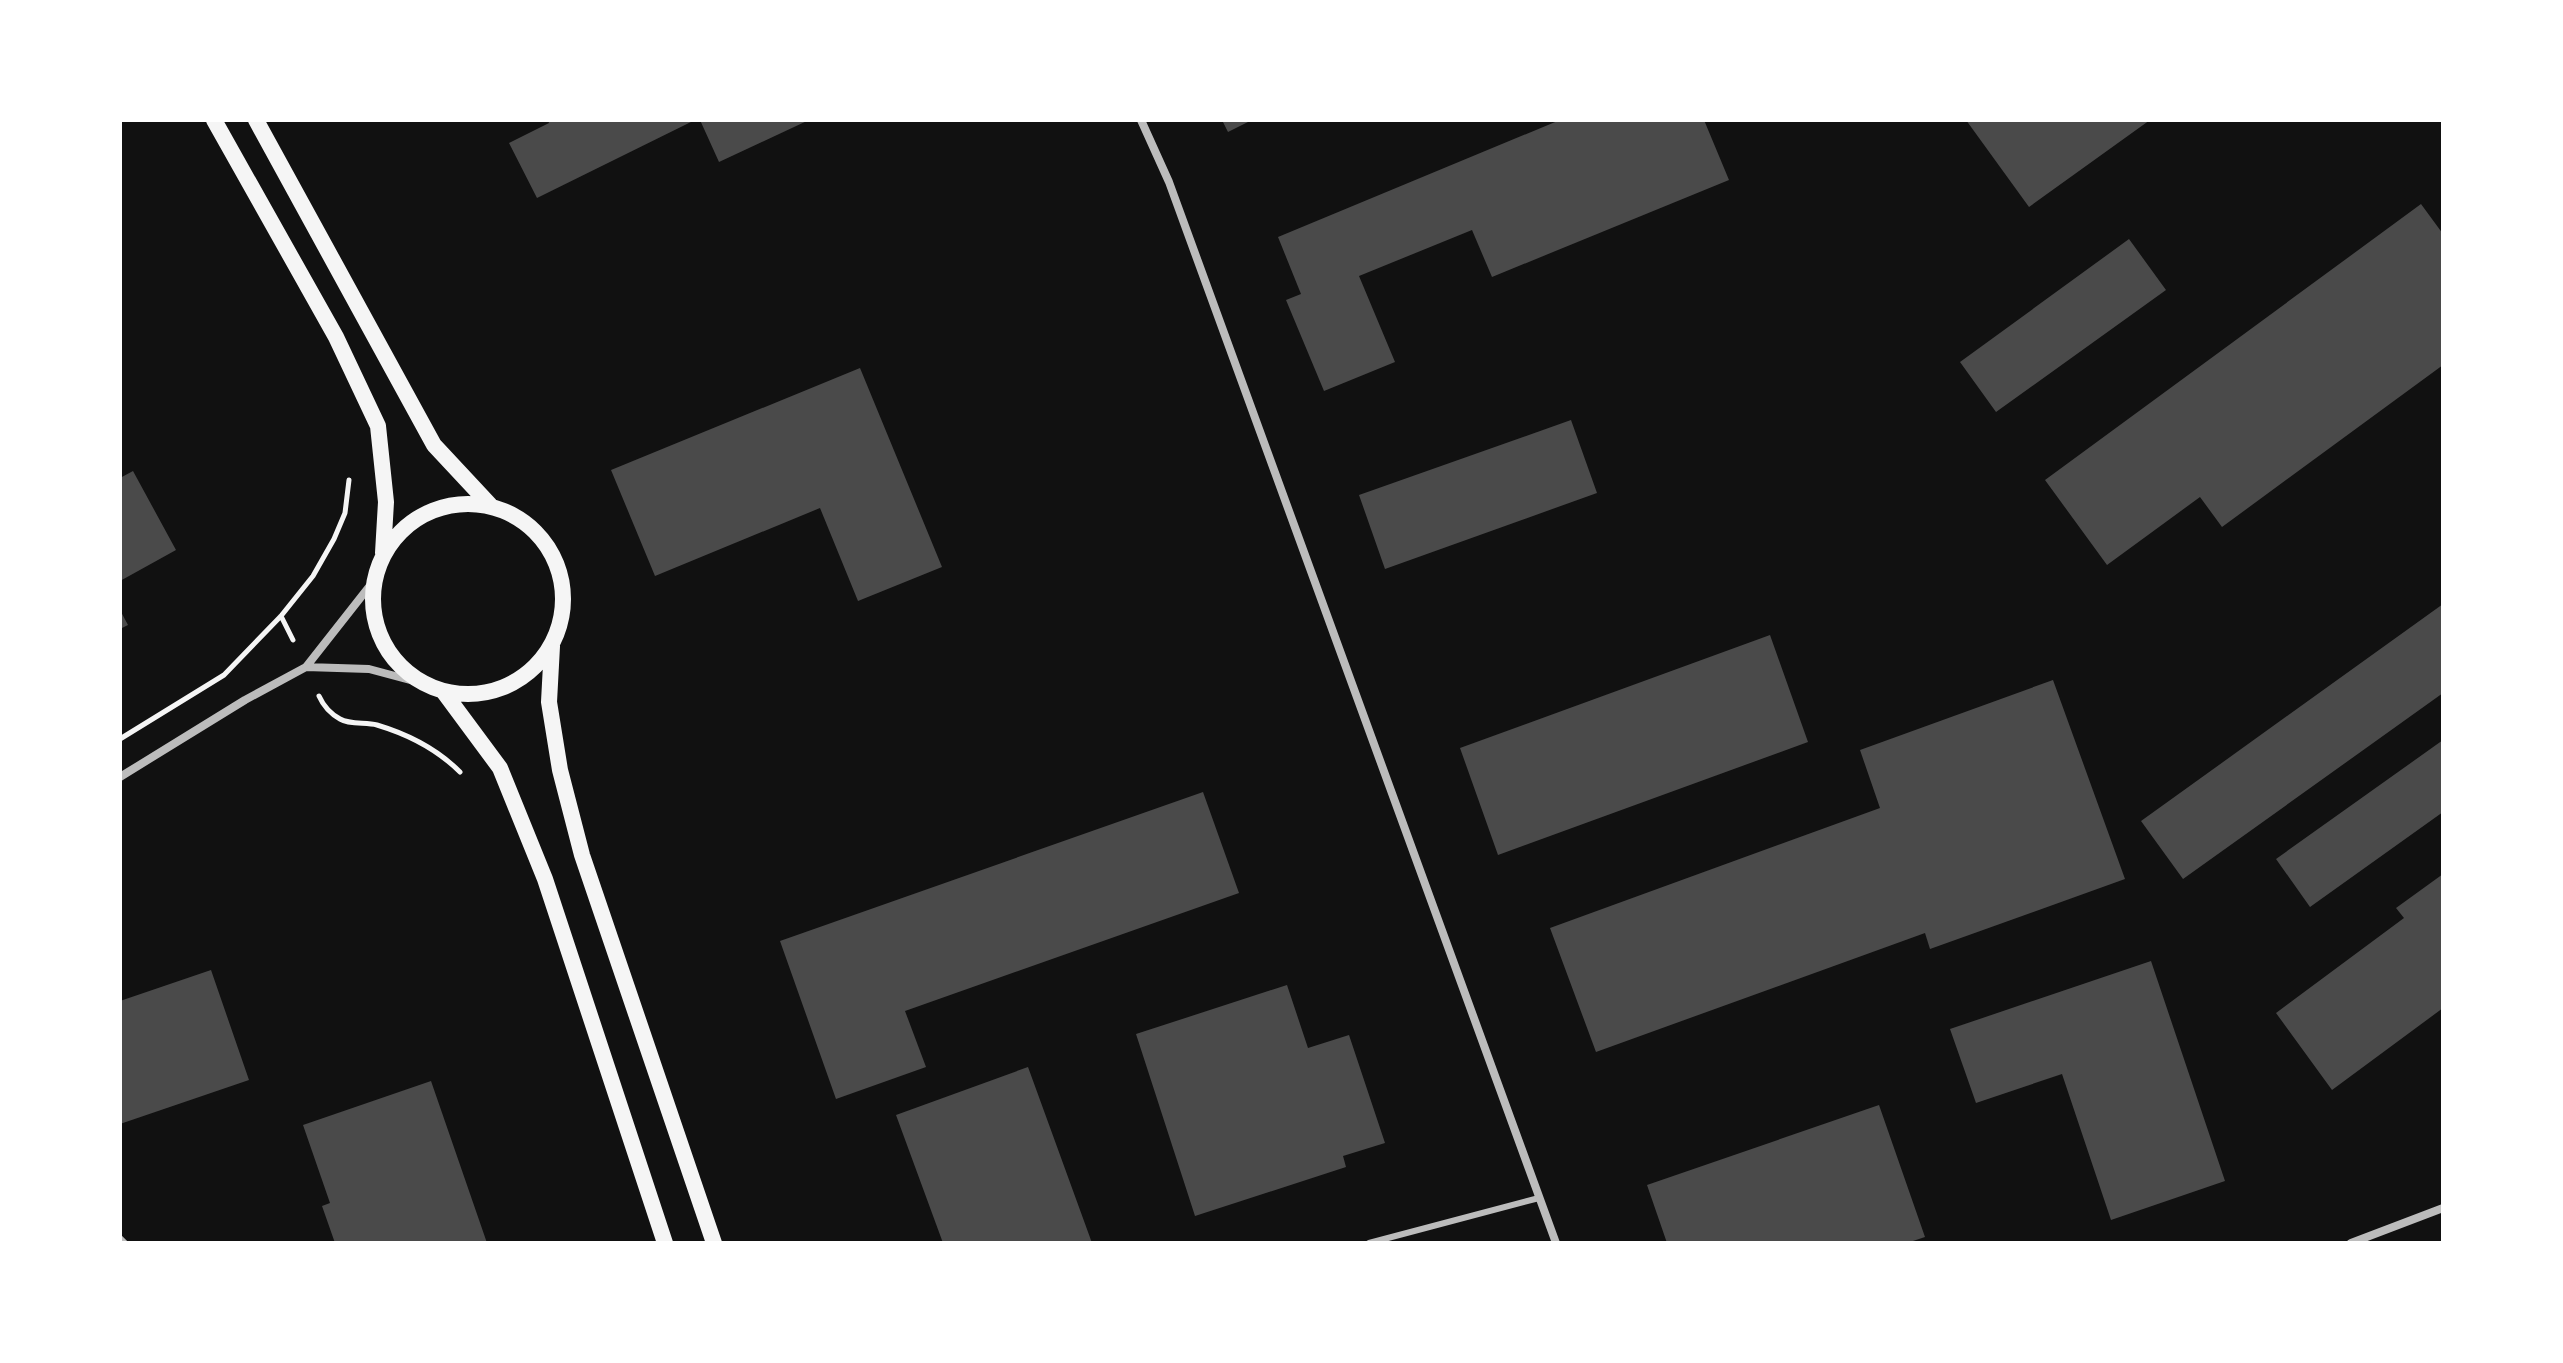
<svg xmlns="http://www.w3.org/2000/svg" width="2563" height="1363" font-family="'Nunito Sans',sans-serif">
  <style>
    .building { fill: #4a4a4a }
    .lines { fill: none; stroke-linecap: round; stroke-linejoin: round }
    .path { stroke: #f5f5f5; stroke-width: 5 }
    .service { stroke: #bcbcbc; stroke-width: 6 }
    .minor { stroke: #bcbcbc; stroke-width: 8 }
    .secondary { stroke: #f5f5f5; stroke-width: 16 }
  </style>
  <rect width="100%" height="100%" fill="#111"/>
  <path class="building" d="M548,120H695L537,198L509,143L549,123Z
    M700,120H809L719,162Z
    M1222,120H1252L1228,132Z
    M1560,120H1704L1729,180L1492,277L1472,230L1359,276L1395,362L1324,391L1286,300L1301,294L1278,237Z
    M1966,120H2150L2029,207Z
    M2421,204L2443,234V365L2222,527L2200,497L2107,565L2045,480Z
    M2129,239L2166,290L1996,412L1960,362Z
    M860,368L942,567L858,601L820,508L655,576L611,470Z
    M1571,420L1597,493L1385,569L1359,495Z
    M133,471L176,550L120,581V478Z
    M2443,604V693L2183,879L2141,821Z
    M120,610L128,625L120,629Z
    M1770,635L1808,742L1498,855L1460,748Z
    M2053,680L2125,879L1930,949L1925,933L1596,1052L1550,928L1880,808L1860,750Z
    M2443,740V812L2310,907L2276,859Z
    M1203,792L1239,893L905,1011L926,1067L836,1099L780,941Z
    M2443,874V1008L2332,1090L2276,1013L2404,918L2396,908Z
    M2151,961L2225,1181L2111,1220L2062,1074L1976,1103L1950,1029Z
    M211,970L249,1080L120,1124V1001Z
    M1287,985L1308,1048L1349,1035L1385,1143L1343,1156L1346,1167L1195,1216L1136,1034Z
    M1028,1067L1092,1243H943L896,1115Z
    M431,1081L487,1243H335L322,1206L330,1203L303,1125Z
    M1879,1105L1925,1237L1907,1243H1667L1647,1185Z"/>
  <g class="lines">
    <path class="path" d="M281,616L293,640
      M319,696C323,705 331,714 340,719C350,725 366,722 377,725C407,734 438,750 460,772
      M120,739L224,675L281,616L313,576L334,539L345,513L349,480"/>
    <path class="service" d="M120,1238L125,1243
      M1369,1243L1539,1198"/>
    <path class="minor" d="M1141,120L1169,182L1556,1243
      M306,667L369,669L425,684
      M120,777L245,700L306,667L376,578
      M2351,1243L2443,1208"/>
    <path class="secondary" d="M214,120L336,337L378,426L386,502L383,553
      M256,120L434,445L490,505
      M373 599a95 95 0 1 1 190 0a95 95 0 1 1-190 0Z
      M552,646L549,702L560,770L582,855L714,1243
      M443,691L500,768L545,879L665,1243"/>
  </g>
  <rect width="2563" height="1363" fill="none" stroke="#ffffff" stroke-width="244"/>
</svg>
